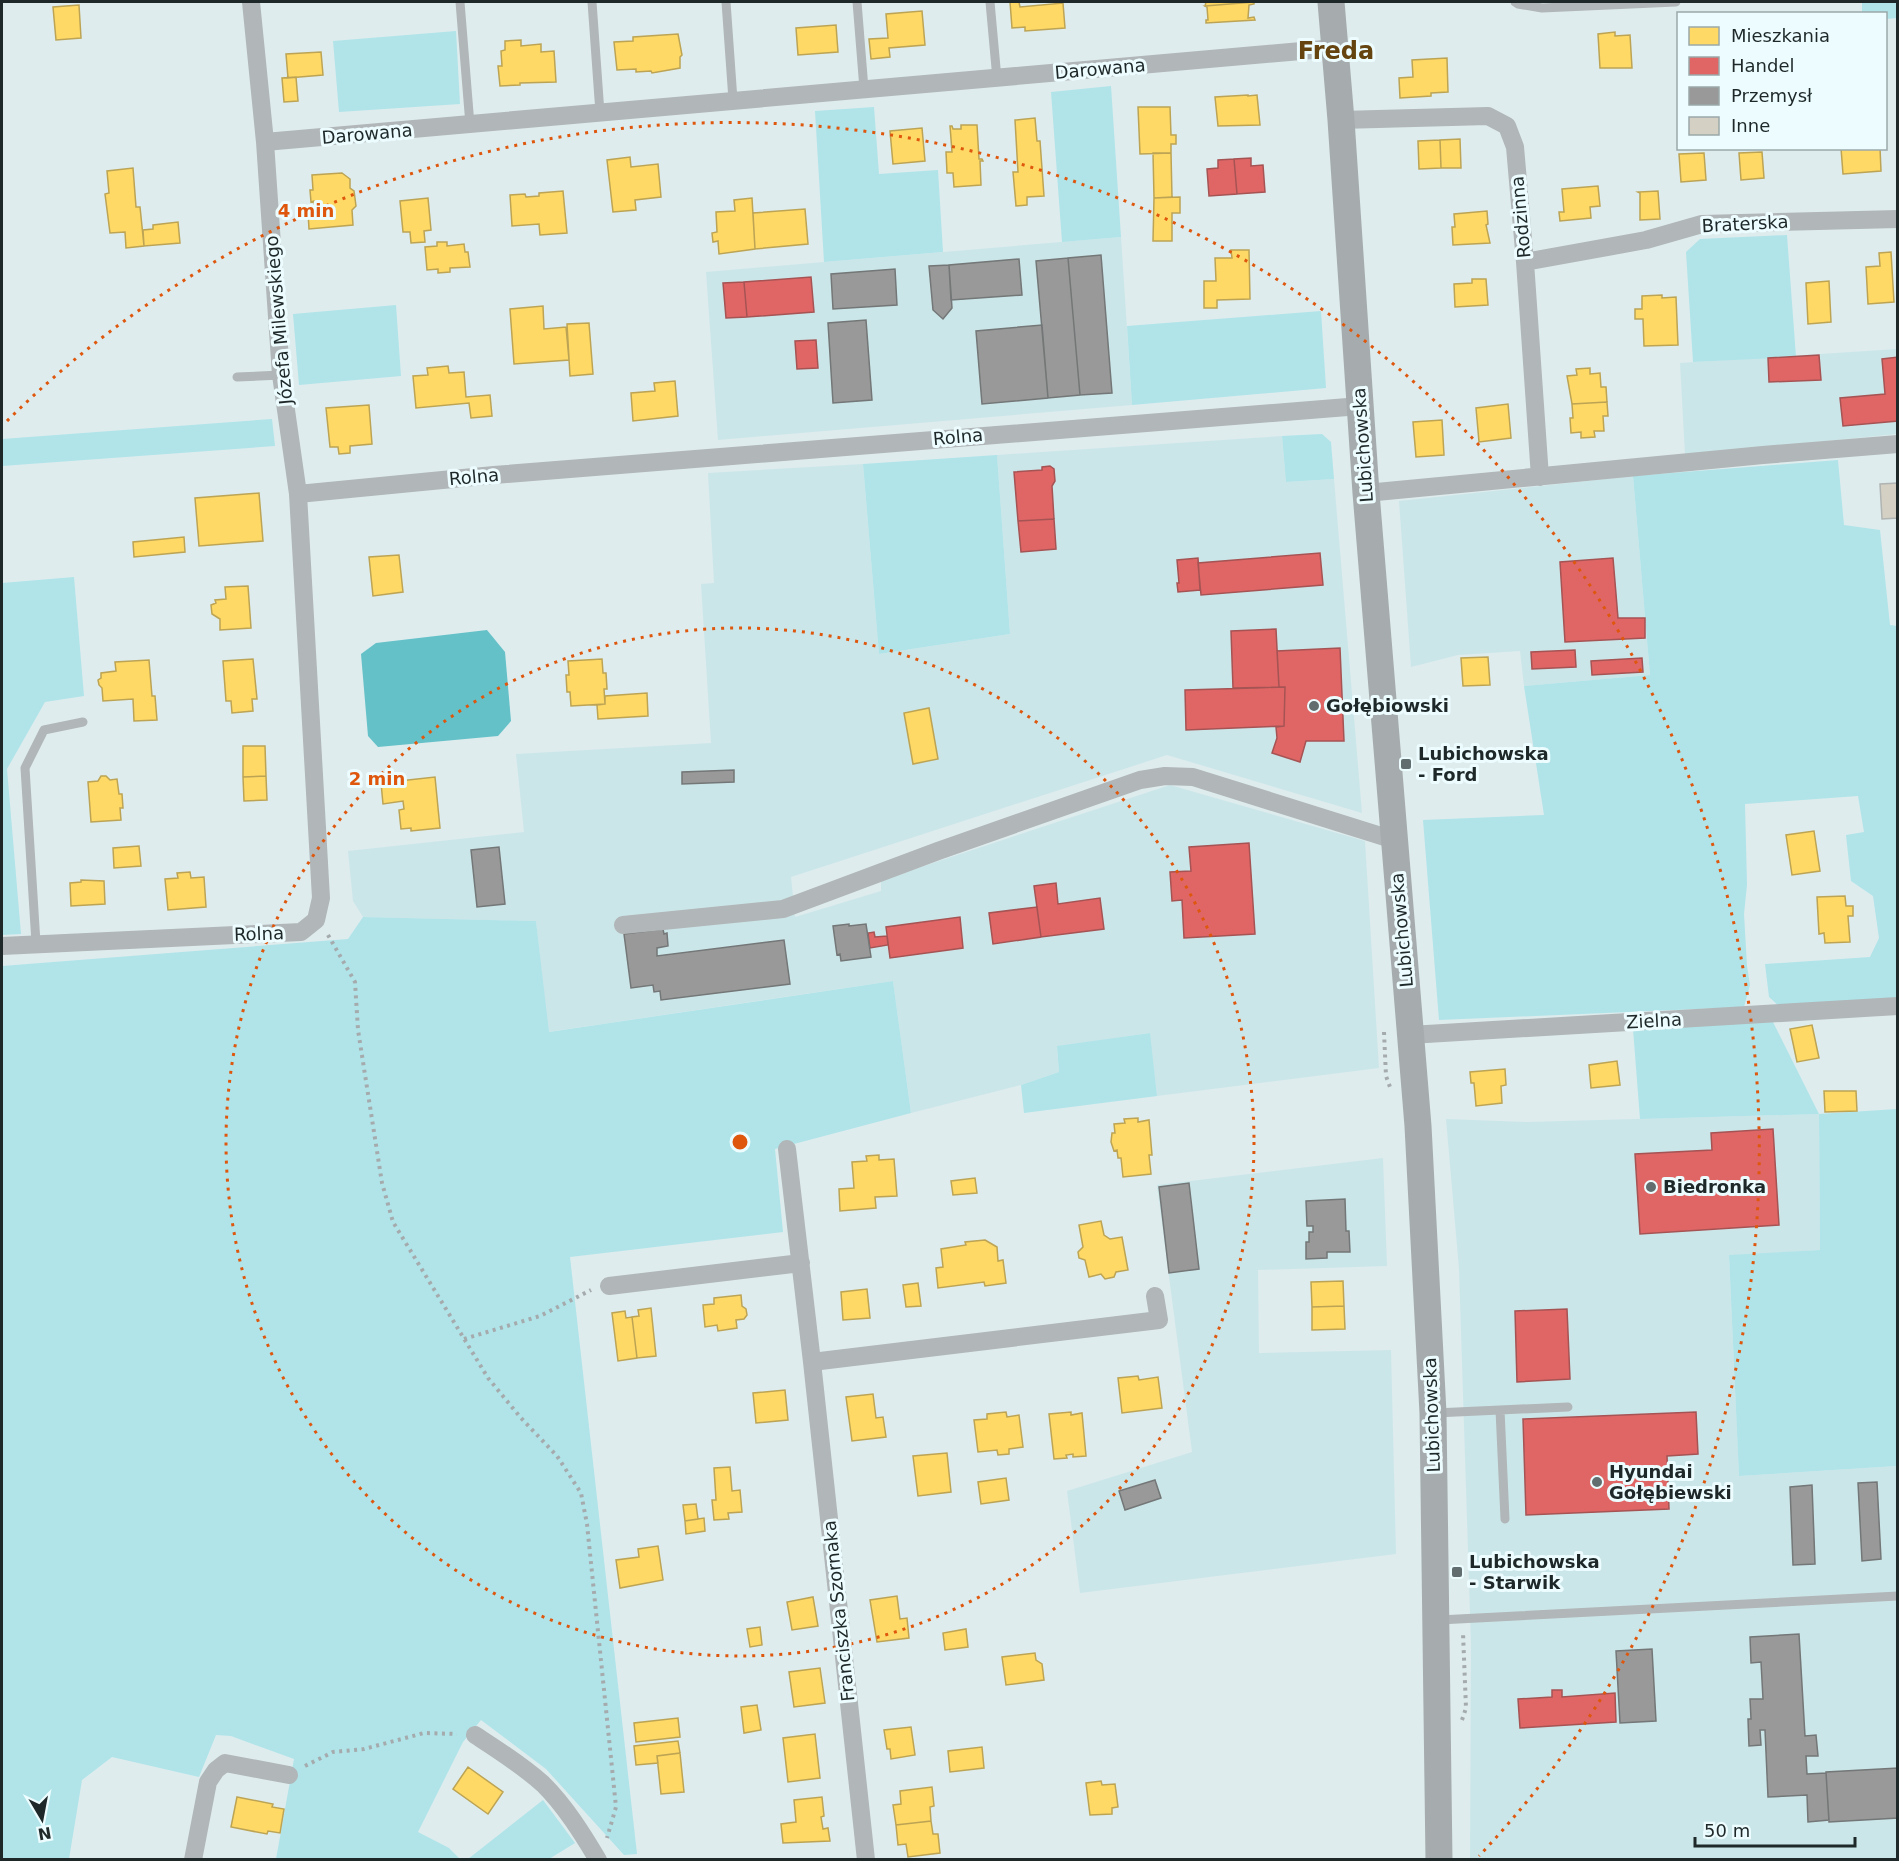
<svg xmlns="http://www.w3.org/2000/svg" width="1899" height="1861" font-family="'DejaVu Sans',sans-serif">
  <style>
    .built { fill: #cbe6e9 }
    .green { fill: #b0e4e9 }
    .water { fill: #64c1c8 }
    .homes { fill: #ffd966; stroke: #bca454; stroke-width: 1.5 }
    .shops { fill: #e06666; stroke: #a65354; stroke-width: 1.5 }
    .industry { fill: #999; stroke: #747777; stroke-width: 1.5 }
    .building { fill: #d4d0c4; stroke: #b0b4b2; stroke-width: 1.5 }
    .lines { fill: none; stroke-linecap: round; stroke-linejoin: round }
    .path { stroke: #a5abad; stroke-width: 4; stroke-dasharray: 3 4.5; stroke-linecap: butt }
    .lane { stroke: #b1b6b8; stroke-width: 9 }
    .street { stroke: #b1b6b8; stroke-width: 18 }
    .secondary { stroke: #a6acad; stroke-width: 27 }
    .ring { fill: none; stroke: #de570d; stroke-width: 3; stroke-dasharray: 3 6 }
    .poi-dot { fill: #616d6e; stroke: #edfdff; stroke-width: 2 }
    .labels { text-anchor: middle; stroke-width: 6; stroke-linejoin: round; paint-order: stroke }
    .street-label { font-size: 18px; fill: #1e2829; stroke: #edfdff }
    .poi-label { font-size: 18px; font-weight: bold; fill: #1e2829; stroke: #edfdff; text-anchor: start }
    .district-label { font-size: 24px; font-weight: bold; fill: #664410; stroke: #edfdff }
    .centre { fill: #de570d; stroke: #edfdff; stroke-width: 3 }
    .ring-label { font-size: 18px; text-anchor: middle; font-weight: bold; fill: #de570d; stroke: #edfdff; stroke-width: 6; stroke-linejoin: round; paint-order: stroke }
  </style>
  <rect width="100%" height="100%" fill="#deecee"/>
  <path class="built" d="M1121,237L1132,405L718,440L706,272Z
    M1897,349V434L1685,455L1680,363Z
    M1282,436L1286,482L1334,479L1362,813L1167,755L791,877L795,917L881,891V880L1170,785L1365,841L1379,1068L1157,1096L1149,1033L1057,1047L1059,1072L1021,1085L911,1113L893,981L548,1032L536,921L363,917L353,901L348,851L524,832L516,754L711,743L701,584L714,583L708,473L863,464L879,654L1010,634L997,455Z
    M1633,476L1650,675L1524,686L1520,651L1458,655L1411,667L1399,501Z
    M1819,1114L1820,1250L1729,1256L1739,1476L1897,1466V1859H1470L1471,1645L1459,1269L1446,1119L1527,1122Z
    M1383,1158L1387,1266L1258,1270L1259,1353L1391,1350L1396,1554L1080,1593L1067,1491L1192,1452L1157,1185Z"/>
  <path class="green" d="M1862,2H1897V18L1886,19V14L1862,13Z
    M456,31L460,104L339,112L333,41Z
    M1111,86L1121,237L1062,242L1051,92Z
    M874,107L879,174L938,170L943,252L824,262L815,111Z
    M1787,235L1796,357L1693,362L1686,252L1700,239Z
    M396,305L401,376L299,385L293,314Z
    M1321,311L1326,388L1132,405L1127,326Z
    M272,419L275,446L2,466V439Z
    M1322,434L1331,442L1334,479L1286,482L1282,436Z
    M997,455L1010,634L879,654L863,464Z
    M1838,460L1844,525L1880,530L1890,625L1897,626V999L1780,1007L1769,997L1765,964L1870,957L1879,938L1873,896L1851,881L1846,835L1864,832L1858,796L1745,804L1747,885L1744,914L1747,966L1750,985L1744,1007L1439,1020L1423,820L1544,815L1524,686L1650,675L1633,476Z
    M74,577L84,696L45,702L7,769L21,934L2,935V583Z
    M363,917L536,921L549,1032L893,981L911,1113L775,1149L783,1232L570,1257L637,1854L624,1855L546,1769L481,1720L463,1742L418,1832L449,1848L460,1859H276L294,1759L231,1736L216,1735L199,1777L112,1757L82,1780L69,1859L2,1860V966L348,939Z
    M1773,1022L1819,1114L1897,1109V1466L1739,1476L1729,1255L1820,1250L1819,1114L1640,1119L1633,1029Z
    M1150,1033L1157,1096L1024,1113L1021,1085L1059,1072L1057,1046Z
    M543,1800L575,1843L549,1859H468Z"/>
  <path class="water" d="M487,630L505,652L511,721L498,736L378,747L368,736L361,654L376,643Z"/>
  <path class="homes" d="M1010,2H1019L1020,7L1063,3L1065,28L1025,31V27L1012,28Z
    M1206,2H1254L1205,6Z
    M1254,2V4L1249,5L1248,18L1254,17L1255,20L1206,23V20H1208L1207,7L1205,6Z
    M79,5L81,38L56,40L53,7Z
    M922,11L925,45L889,48L890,57L871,59L869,39L888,38L886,14Z
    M836,25L838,52L798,55L796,28Z
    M1615,32V36L1630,35L1632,68H1600L1598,34Z
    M678,34L682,55L680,57V68L652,73L651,71L636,72V69L617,70L614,42L633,41V37Z
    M521,40V46L541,44V52L554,51L556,82L520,83V85L500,86L498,66H502L501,51L505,50V41Z
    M321,52L323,75L288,78L286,54Z
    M1447,58L1448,92L1431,93V96L1400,98L1399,78L1413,77L1412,60Z
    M296,77L298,101L284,102L282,78Z
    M1248,95V96L1257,95L1260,125L1218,126L1215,97Z
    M1138,107H1170L1171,135H1176V144H1171V153L1140,154Z
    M1035,118L1037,141H1040L1044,196L1027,197V205L1016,206L1013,172H1018L1015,120Z
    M961,125H977L979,159H982L983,161H980L981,185L954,187L953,173H947L946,152H952L950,126H952L953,129H961Z
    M922,128L925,161L893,164L890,131Z
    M1460,139L1461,168H1441L1440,140Z
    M1440,140L1441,168L1419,169L1418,141Z
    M1841,148H1880L1881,171L1843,174Z
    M1762,152L1764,178L1741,180L1739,153Z
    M1153,153H1171L1172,197L1154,198Z
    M1704,153L1706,180L1681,182L1679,154Z
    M630,157L631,167L658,164L661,197L635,200L636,210L613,212L607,160Z
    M133,168L136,207H140L144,246L126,248L125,232L110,233L105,194L109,193L107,171Z
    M342,173L350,179V188L354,191L356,206L352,210L353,225L309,229L308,213H315L314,201L311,202L310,190H313L312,175Z
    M1598,186L1600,206L1590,207L1591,218L1560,221L1559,212H1564L1562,189Z
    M563,191L567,233L540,235L539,224L512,226L510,195L525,194L526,197L539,196V193Z
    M1658,191L1660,219L1640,220V193L1638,192Z
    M1180,197V213H1172V241H1153L1154,198Z
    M428,198L431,230L424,231L425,242L411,243L410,232H403L400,201Z
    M752,198L755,249L719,254L718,241L713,242L712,233L717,232L716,212L735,211L734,200Z
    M805,209L808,244L755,249L753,213Z
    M1487,211L1488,224L1486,225L1490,243L1453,245L1452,227H1455L1454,214Z
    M178,222L180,243L144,246L143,230L153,229V225Z
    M437,242H447V246L464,244L465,252H468L470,267L450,268V272L438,273V269L427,270L425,247L437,246Z
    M1231,250H1249L1250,299L1217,300V308H1204V281H1216L1215,258H1232Z
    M1891,252L1894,302L1868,304L1866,267L1880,266L1879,253Z
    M1472,279H1486L1488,305L1455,307L1454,284L1472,283Z
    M1829,281L1831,322L1808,324L1806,283Z
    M1662,295V298L1676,297L1678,345L1644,346L1643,319H1635V309H1642V296Z
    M543,306L544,329L566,327L569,360L514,364L510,309Z
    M589,323L593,374L570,376L567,324Z
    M448,366L449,373L464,372L466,397L490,395L492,416L471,418L469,403L416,408L413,376L428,375L427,368Z
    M1590,368V374L1600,373L1601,387H1606L1607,402L1572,404L1567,376L1577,375L1576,369Z
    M675,381L678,416L633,421L631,393L655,391L654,383Z
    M1607,402L1608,416H1603L1604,431H1594L1595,437L1581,438V432L1571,433L1570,418H1573L1572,404Z
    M1508,404L1511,438L1479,442L1476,408Z
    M369,405L372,444L350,446V453L339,454L338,447H330L326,408Z
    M1442,420L1444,455L1416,457L1413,422Z
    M259,493L263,541L199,546L195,498Z
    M184,537L185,552L134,557L133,542Z
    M399,555L403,592L373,596L369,557Z
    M248,586L251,628L220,630V619L212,614L211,605L216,603L215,600L226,599L225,587Z
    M1488,657L1490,685L1463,686L1461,658Z
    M253,659L257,699H252L253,711L232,713L231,701H226L223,661Z
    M602,659L603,673H606L607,689H604L605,704L571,706L570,692H567L566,675H569L568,661Z
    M149,660L152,696H155L157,720L134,721L133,699L103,701L102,688L99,685L98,680L101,678V673L116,671L115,662Z
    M647,693L648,716L598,719L597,705L605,704V696Z
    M929,708L938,759L913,764L904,713Z
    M243,746H265L266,776L243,777Z
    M101,776H106L110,780L117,779L119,794H122L123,808H120L121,820L91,822L88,782L98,781Z
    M266,776L267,800L244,801L243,777Z
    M435,777L440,828L411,831V828L401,829L399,810L404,809L403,801L383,804L381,783Z
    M1814,831L1820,871L1792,875L1786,835Z
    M139,846L141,866L114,868L113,848Z
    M190,872L191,878L204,877L206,907L168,910L165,879L178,878L177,873Z
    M81,880L104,881L105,904L71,906L70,883L81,882Z
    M1845,896L1846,906H1853V916H1848L1850,942L1825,943L1824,933L1819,934L1817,897Z
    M1812,1025L1819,1058L1797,1062L1790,1029Z
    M1617,1061L1620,1085L1591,1088L1589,1065Z
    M1505,1069L1506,1085L1501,1086L1502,1103L1476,1106L1474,1083H1471L1470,1072Z
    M1824,1091H1856L1857,1111L1825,1112Z
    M1138,1118V1122L1149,1120L1152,1155H1149L1151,1174L1123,1177L1121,1158H1118L1117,1150L1114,1151L1111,1142L1112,1133H1115L1114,1124L1125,1123L1124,1119Z
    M879,1155V1160L894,1159L897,1196L875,1197L876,1208L840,1211L839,1189L854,1188L852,1162L867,1161L866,1156Z
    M975,1178L977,1193L953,1195L951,1181Z
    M1101,1221L1104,1235L1110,1239L1122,1237L1128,1270L1116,1272L1114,1277L1105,1279L1101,1274L1089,1277L1085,1260L1079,1258L1078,1252L1083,1247L1079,1225Z
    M985,1240L997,1247L998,1261L1003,1260L1006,1283L985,1286L984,1282L938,1288L936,1268L943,1267L941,1249L966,1245L965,1242Z
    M1343,1281L1344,1306L1312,1307L1311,1282Z
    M918,1283L921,1306L906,1307L903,1285Z
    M867,1289L870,1318L843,1320L841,1292Z
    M741,1295L742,1306L746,1309L747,1315L744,1319L736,1320L737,1328L718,1331L717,1325L705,1327L703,1305L714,1304V1298Z
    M1344,1306L1345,1329L1312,1330V1307Z
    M651,1308L656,1356L637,1358L632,1317L639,1316L638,1310Z
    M625,1311L626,1318L632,1317L637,1358L618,1361L612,1313Z
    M1138,1376L1139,1380L1158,1377L1162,1408L1122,1413L1118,1378Z
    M785,1390L788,1420L756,1423L753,1393Z
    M873,1394L876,1418L883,1417L886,1437L852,1441L846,1397Z
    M1006,1412L1007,1417L1019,1415L1023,1447L1009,1449V1454L998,1455L997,1450L978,1452L974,1420L987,1419V1414Z
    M1071,1412V1415L1082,1413L1086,1456L1073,1457V1454L1066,1455L1067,1458L1054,1459L1049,1414Z
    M947,1453L951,1492L918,1496L913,1456Z
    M730,1467L732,1491L740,1490L742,1512L728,1513L729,1519L714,1520L712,1500H716L714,1468Z
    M1006,1478L1009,1500L981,1504L978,1482Z
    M696,1504L698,1519L685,1521L683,1505Z
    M704,1518L705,1531L686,1534L685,1521Z
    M658,1546L663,1580L620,1588L616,1560L639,1557L638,1549Z
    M897,1596L900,1619L907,1618L909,1638L877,1642L870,1600Z
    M813,1597L818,1626L792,1630L787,1602Z
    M760,1627L762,1645L750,1647L747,1629Z
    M966,1629L968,1647L945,1650L943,1633Z
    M1035,1653L1036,1660L1042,1664L1044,1680L1006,1685L1002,1657Z
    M820,1668L825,1703L794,1707L789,1672Z
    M757,1705L761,1730L744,1733L741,1707Z
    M678,1718L680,1737L636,1742L634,1723Z
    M911,1727L915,1755L891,1759L890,1749H887L884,1730Z
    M815,1734L820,1778L788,1782L783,1738Z
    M678,1741L680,1753L657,1756L658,1763L636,1765L634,1746Z
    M982,1747L984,1768L950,1772L948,1751Z
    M680,1753L684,1792L661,1794L657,1756Z
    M468,1767L503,1792L488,1814L453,1789Z
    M1101,1781L1102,1785L1115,1784L1118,1807L1112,1808V1814L1090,1815L1086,1783Z
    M932,1787L934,1806L930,1807L931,1821L896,1825L893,1805L901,1804L900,1791Z
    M237,1797L273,1804L272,1807L284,1809L280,1833L268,1831L267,1834L231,1827Z
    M822,1797L824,1816L821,1817L823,1829L828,1828L830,1841L783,1843L781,1824L796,1822L794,1800Z
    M931,1821L933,1834H938L940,1853L908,1857L906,1844L898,1845L896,1825Z"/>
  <path class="shops" d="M1251,158V166L1263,165L1265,192L1237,194L1234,159Z
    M1234,159L1237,194L1209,196L1207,169L1218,168V160Z
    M811,277L814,312L747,317L744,282Z
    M744,282L747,317L726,318L723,283Z
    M816,340L818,368L797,369L795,341Z
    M1819,355L1821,380L1769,382L1768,358Z
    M1898,357V421L1843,426L1840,398L1885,394L1882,359Z
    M1050,466L1054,469L1055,481L1052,486L1054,519L1018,521L1014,472L1042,470V467Z
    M1054,519L1056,549L1021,552L1018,521Z
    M1320,553L1323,585L1201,595L1198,563Z
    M1198,558L1200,590L1178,592L1177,583H1179L1177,560Z
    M1613,558L1618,618H1645V638L1565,642L1560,562Z
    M1276,629L1279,687L1233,688L1231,631Z
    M1340,648L1344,741H1306L1300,762L1272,753L1277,738L1276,727L1284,726L1285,687H1279L1277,651Z
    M1575,650L1576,667L1532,669L1531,652Z
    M1642,658L1643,672L1592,675L1591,661Z
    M1285,687L1284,726L1186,730L1185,690Z
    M1249,843L1255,934L1184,938L1182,900L1172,901L1170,872L1191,871L1189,847Z
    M1056,883L1058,904L1100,898L1104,929L1041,937L1034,886Z
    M1037,907L1041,937L993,944L989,913Z
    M960,917L963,948L890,958L886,927Z
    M874,932L875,937L887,936L888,945L870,948L868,933Z
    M1773,1129L1779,1225L1640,1234L1635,1154L1712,1150L1711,1133Z
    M1567,1309L1570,1379L1517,1382L1515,1311Z
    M1696,1412L1698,1454L1667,1456L1669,1509L1526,1515L1523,1419Z
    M1552,1690H1562V1697L1615,1693L1616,1722L1520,1728L1518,1699L1552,1697Z"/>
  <path class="industry" d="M1101,255L1112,393L1080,395L1068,258Z
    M1068,258L1080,395L1048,398L1036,261Z
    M1019,259L1022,295L951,300L949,265Z
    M949,265L952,308L943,319L933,310L929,266Z
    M895,269L897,305L833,309L831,274Z
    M866,320L872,400L833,403L828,323Z
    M1042,325L1048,398L982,404L976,331Z
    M734,770V782L682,784V772Z
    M499,847L505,904L477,907L471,850Z
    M849,924V926L866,924L871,957L841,961L840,954L837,955L833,926Z
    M663,929L664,934L667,933L668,946L657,948V956L784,940L790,984L661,1000L660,991L654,992L653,985L631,988L624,934Z
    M1189,1183L1199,1269L1169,1273L1159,1187Z
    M1345,1199L1346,1231H1349L1350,1252H1327V1258L1306,1259V1242H1309V1232H1313V1226H1307L1306,1201Z
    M1155,1480L1161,1498L1125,1510L1119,1491Z
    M1877,1482L1881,1559L1862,1561L1858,1483Z
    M1812,1485L1815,1564L1793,1565L1790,1487Z
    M1799,1634L1805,1736L1816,1735L1818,1756H1806L1807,1774L1826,1773L1829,1820L1808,1822L1807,1795L1768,1797L1765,1730H1760L1761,1745L1749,1746L1748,1719H1751L1750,1699H1763L1761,1662L1751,1663L1750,1637Z
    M1652,1649L1656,1721L1620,1723L1616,1651Z
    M1898,1768V1818L1829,1822L1826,1772Z"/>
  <path class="building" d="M1898,483V518L1882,519L1880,484Z"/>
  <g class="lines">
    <path class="path" d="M328,935L355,982L358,1030L382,1183L393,1222L488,1378L521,1418L557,1456L581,1493L587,1524L616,1807L607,1838
      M1384,1032L1386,1076L1390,1087
      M464,1339L540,1316L591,1290
      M1462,1720L1466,1708L1463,1633
      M305,1766L333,1752L364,1749L424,1733L457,1734"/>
    <path class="lane" d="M460,2L470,125
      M592,2L600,113
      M726,2L733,100
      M857,2L864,89
      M990,2L997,79
      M1515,2L1518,4L1542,8L1676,2
      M237,377L281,375
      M36,943L25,768L44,730L83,722
      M1500,1410L1568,1407
      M1435,1413L1500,1410L1505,1519
      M1439,1620L1898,1596"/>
    <path class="street" d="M251,2L265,142L281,375L298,494
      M1341,120L1488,116L1507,126L1515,147L1525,262L1540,477
      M265,142L1335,48
      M1525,262L1646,240L1702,224L1898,219
      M1366,493L1763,455L1898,444
      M623,925L783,909L938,851L1140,780L1165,776L1193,777L1394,840
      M2,946L301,932L316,920L321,898L298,494L494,475L1360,406
      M1410,1035L1898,1006
      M787,1149L812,1362L866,1860
      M609,1286L801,1263
      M812,1362L1159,1320L1155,1296
      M475,1735C498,1750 522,1765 543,1784C565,1806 582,1833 598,1860
      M193,1860L208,1782L216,1770L225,1763L289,1775"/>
    <path class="secondary" d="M1331,2L1341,120L1366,493L1418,1126L1433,1413L1439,1860"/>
  </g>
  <g class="ring">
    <circle cx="740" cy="1142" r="514"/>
    <path d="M7 421A1028 1028 0 0 1 1479 1856"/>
  </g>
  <g class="poi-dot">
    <circle cx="1314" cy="706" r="6"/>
    <rect x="1400" y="758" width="12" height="12" rx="3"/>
    <circle cx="1651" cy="1187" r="6"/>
    <circle cx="1597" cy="1482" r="6"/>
    <rect x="1451" y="1566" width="12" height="12" rx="3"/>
  </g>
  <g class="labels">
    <g class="street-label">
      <text transform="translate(1100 69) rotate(-5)" y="6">Darowana</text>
      <text transform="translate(367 134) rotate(-5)" y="6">Darowana</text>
      <text transform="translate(1521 217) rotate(-95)" y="6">Rodzinna</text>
      <text transform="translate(1745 224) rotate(-3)" y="6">Braterska</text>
      <text transform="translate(279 320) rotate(-95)" y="6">Józefa Milewskiego</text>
      <text transform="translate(958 437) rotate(-5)" y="6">Rolna</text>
      <text transform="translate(1363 445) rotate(-94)" y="6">Lubichowska</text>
      <text transform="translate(474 477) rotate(-5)" y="6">Rolna</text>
      <text transform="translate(1402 930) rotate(-95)" y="6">Lubichowska</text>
      <text transform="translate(259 934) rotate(-2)" y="6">Rolna</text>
      <text transform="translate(1654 1021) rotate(-3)" y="6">Zielna</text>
      <text transform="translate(1432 1415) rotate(-92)" y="6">Lubichowska</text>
      <text transform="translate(839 1611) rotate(-96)" y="6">Franciszka Szornaka</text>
    </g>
    <g class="poi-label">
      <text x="1326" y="712">Gołębiowski</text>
      <text x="1418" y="760">Lubichowska<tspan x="1418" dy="21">- Ford</tspan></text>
      <text x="1663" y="1193">Biedronka</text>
      <text x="1609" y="1478">Hyundai<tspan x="1609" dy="21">Gołębiewski</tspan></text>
      <text x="1469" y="1568">Lubichowska<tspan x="1469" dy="21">- Starwik</tspan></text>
    </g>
    <g class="district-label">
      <text x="1336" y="59">Freda</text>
    </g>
  </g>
  <circle cx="740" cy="1142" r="9" class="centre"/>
  <g class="ring-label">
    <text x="306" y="217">4 min</text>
    <text x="377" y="785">2 min</text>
  </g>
  <rect width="1899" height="1861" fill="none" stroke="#1e2829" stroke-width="6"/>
  <rect x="1677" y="12" width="210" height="138" fill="#edfdff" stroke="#9aa8a9" stroke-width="1.5"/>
  <rect x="1689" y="27" width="30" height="18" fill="#ffd966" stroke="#9aa8a9" stroke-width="1.5"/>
  <text x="1731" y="42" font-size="18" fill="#1e2829">Mieszkania</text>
  <rect x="1689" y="57" width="30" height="18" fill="#e06666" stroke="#9aa8a9" stroke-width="1.5"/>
  <text x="1731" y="72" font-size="18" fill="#1e2829">Handel</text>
  <rect x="1689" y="87" width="30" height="18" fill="#999999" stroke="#9aa8a9" stroke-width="1.5"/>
  <text x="1731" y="102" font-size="18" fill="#1e2829">Przemysł</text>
  <rect x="1689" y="117" width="30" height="18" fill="#d4d0c4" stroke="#9aa8a9" stroke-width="1.5"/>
  <text x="1731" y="132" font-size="18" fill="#1e2829">Inne</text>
  <g transform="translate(42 1819) rotate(170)" stroke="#edfdff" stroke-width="4.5" paint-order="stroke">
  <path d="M0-4.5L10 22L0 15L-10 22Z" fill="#1e2829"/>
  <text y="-9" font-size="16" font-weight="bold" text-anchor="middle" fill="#1e2829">N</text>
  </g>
  <path d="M1695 1837v9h160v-9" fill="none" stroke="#1e2829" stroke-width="3"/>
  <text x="1704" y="1837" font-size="18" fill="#1e2829" stroke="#edfdff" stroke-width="4.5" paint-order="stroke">50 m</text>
</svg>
